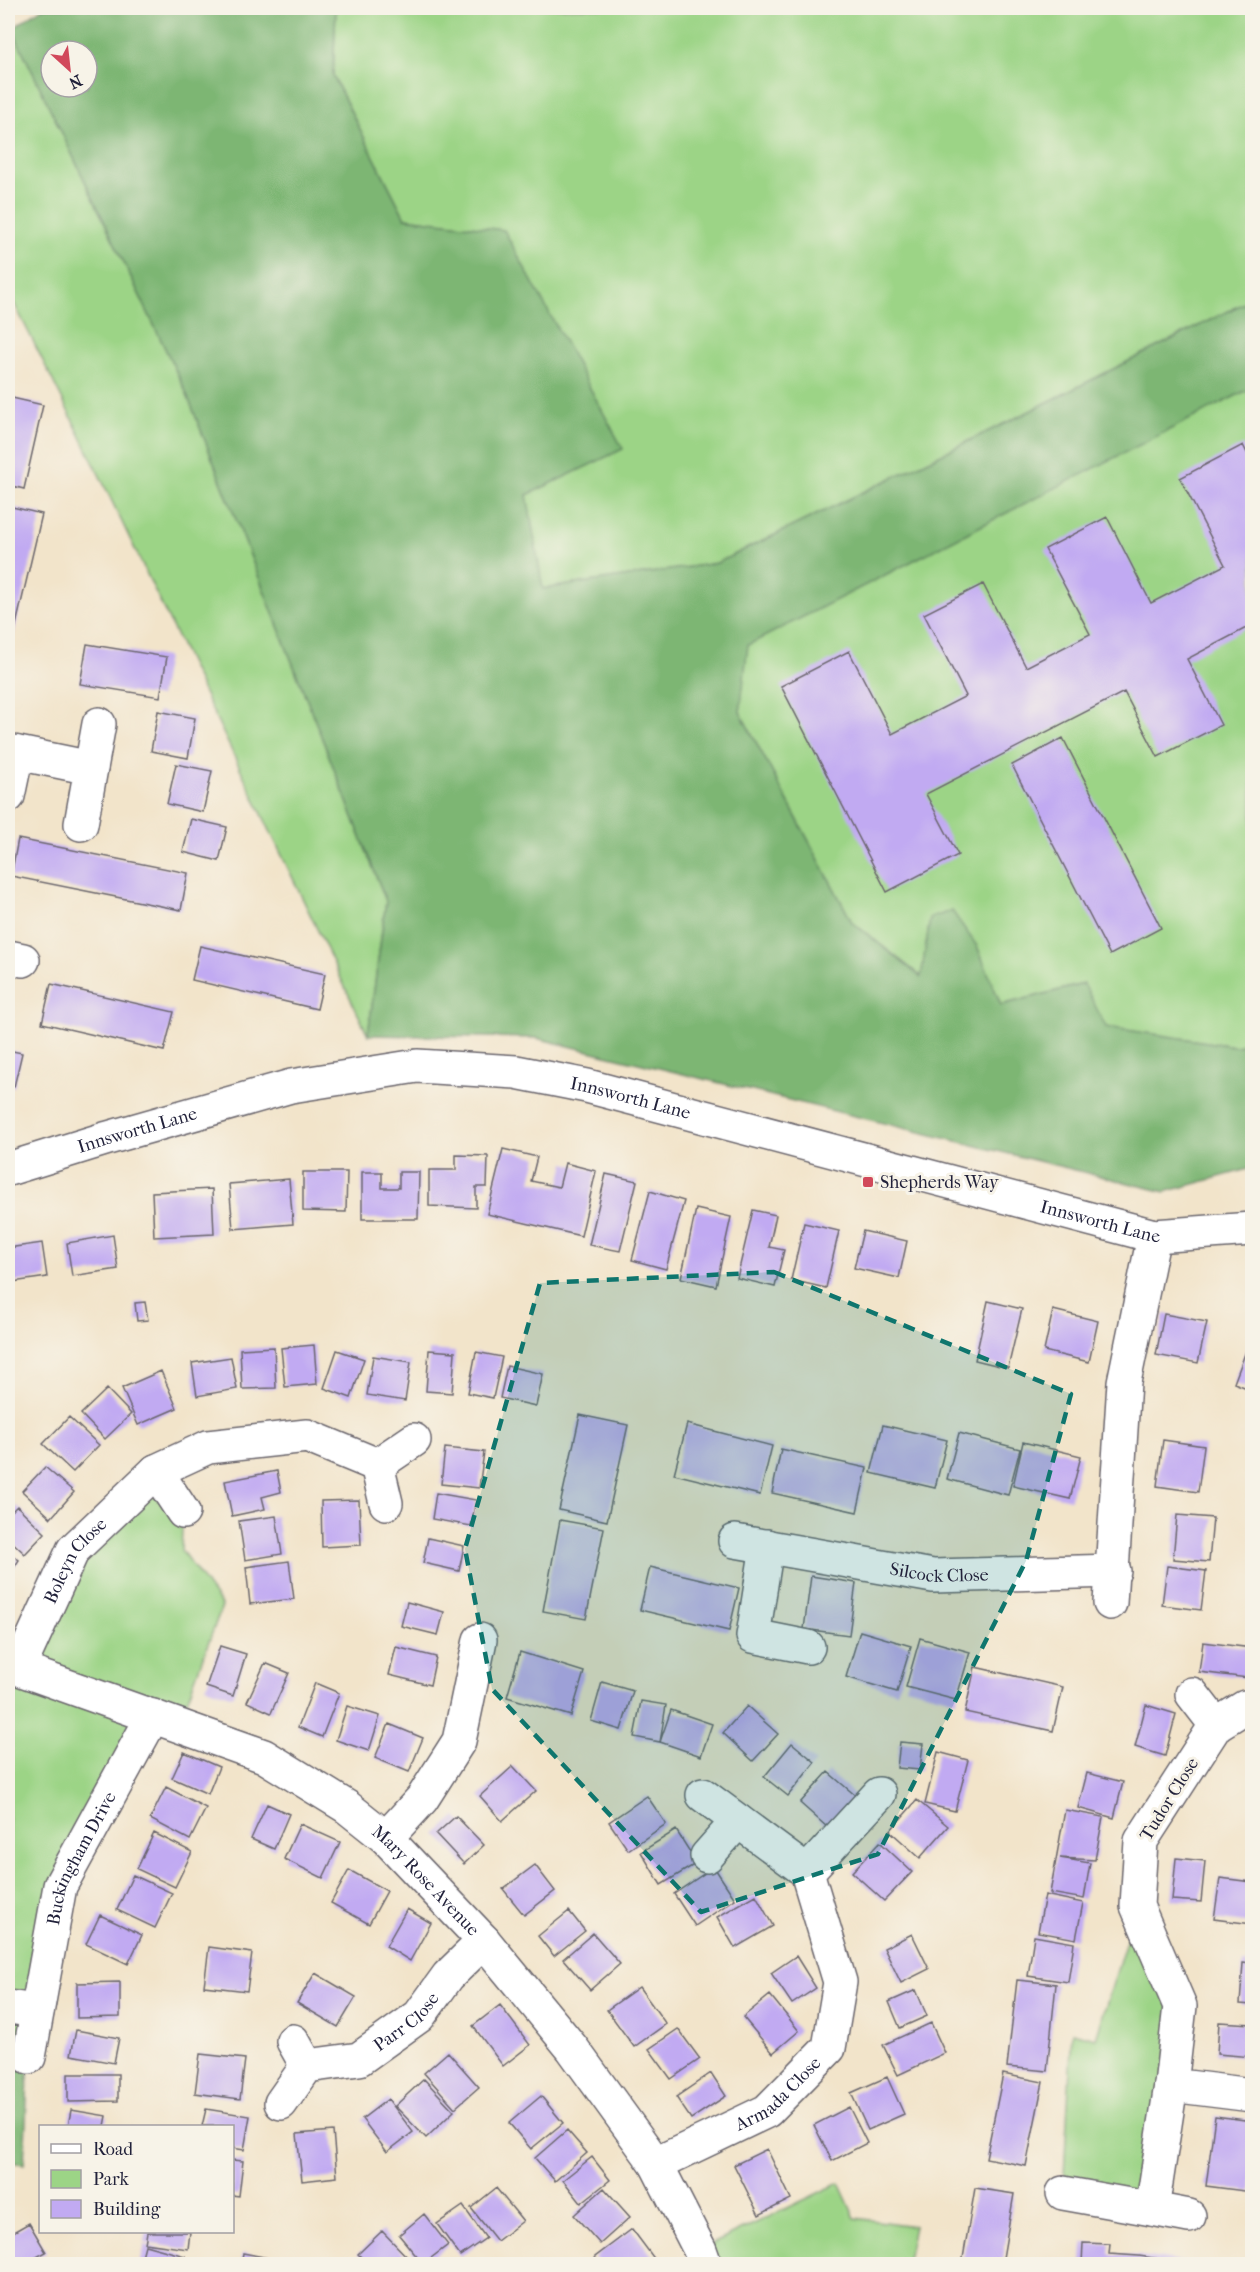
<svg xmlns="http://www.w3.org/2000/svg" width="1260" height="2272" font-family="'IM FELL French Canon',serif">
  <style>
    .green { fill: #9cd486; stroke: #5f7b60; stroke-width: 1.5 }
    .forest { fill: #7db673; stroke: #506c57; stroke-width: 1.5; fill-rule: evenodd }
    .building { fill: #c1aaf2 }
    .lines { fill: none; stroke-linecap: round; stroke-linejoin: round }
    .minor-casing { stroke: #6b666d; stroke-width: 36 }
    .minor { stroke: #fff; stroke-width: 33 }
    .marked { fill: #0f766e; fill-opacity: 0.2; stroke: #0f766e; stroke-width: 4.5; stroke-dasharray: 12 8; stroke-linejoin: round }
    .poi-dot { fill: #d1495b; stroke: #f7f3e8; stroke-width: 2 }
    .labels { text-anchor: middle; stroke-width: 6; stroke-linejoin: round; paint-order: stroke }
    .street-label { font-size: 18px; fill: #22223b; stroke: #f7f3e8 }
    .poi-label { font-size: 18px; fill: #22223b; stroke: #f7f3e8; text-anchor: start }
  </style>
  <rect width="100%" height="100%" fill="#f7f3e8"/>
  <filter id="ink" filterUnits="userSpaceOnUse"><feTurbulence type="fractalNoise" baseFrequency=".0167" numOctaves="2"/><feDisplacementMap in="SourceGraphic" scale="12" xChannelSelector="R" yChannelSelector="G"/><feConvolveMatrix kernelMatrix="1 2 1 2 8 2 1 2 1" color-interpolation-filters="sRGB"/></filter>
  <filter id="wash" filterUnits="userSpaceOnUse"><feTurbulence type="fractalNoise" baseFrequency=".008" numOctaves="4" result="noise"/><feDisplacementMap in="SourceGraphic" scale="24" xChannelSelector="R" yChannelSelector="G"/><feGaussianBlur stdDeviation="1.35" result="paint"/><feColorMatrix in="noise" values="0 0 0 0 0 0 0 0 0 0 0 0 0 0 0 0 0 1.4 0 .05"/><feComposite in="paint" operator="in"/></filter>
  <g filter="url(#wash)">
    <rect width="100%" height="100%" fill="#f2e4ca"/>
    <path class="green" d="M336,8H1252V299L1026,413L717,563L542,589L526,495L622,449L504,231L405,218L333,76Z
      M12,29L186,392L386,901L368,1035L83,441L8,291V33Z
      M1245,391L1252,393V1044L1234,1046L1105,1027L1083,984L1001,1005L977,946L930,919L922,977L852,922L740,712L747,645Z
      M156,1471L183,1512L181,1550L222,1606L178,1725L153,1716L60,1886L29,2057L8,2060V1642L28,1648L73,1550Z
      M1137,1906L1180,2006L1152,2209L1063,2193L1072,2032L1096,2038Z
      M839,2183L855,2218L914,2226L906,2264H705L700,2250Z"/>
    <path class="forest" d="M42,8H336L333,76L405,218L504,230L623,449L527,495L543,589L717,563L1026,413L1252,299V393L1245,391L748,645L740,712L852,922L921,977L930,918L952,911L977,946L1001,1005L1084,984L1106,1027L1234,1046L1252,1044V1168L1165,1192L536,1038L368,1035L386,901L186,392L12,29ZM51,51H87V87H51Z
      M29,2057L24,2164L8,2162V2060Z"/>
    <g id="blocks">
      <path class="building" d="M8,397L43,405L24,489L8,485Z
        M1243,445L1252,463V625L1187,659L1221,725L1158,757L1124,692L926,794L958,855L887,892L781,686L849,651L892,734L966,696L924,614L983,584L1026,667L1090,634L1045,549L1107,517L1151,603L1225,565L1180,478Z
        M8,506L42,514L8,659Z
        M87,644L167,657L160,697L80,684Z
        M158,711L195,718L188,758L151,751Z
        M1063,738L1161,928L1110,955L1012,765Z
        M176,764L212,771L203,812L167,804Z
        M191,819L227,827L219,861L183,852Z
        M18,839L188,873L181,910L11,876Z
        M200,946L325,974L317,1009L192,980Z
        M51,984L174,1012L164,1051L42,1023Z
        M8,1050L22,1053L14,1087L8,1086Z
        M503,1149L537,1157L531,1181L559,1187L565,1163L596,1171L581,1236L487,1214Z
        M456,1155L488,1156L487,1187H476V1208L429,1206V1170H456Z
        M303,1172H347L346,1212L303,1211Z
        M362,1172H382V1188H399V1172H419L418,1219H362Z
        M606,1174L637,1181L620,1251L589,1245Z
        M289,1179L293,1224L233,1229L229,1184Z
        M212,1189L214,1234L154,1237L152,1192Z
        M650,1191L684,1201L666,1269L632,1260Z
        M696,1209L731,1217L716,1286L681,1278Z
        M753,1210L776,1215L769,1247L784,1250L775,1287L737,1278Z
        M804,1223L839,1231L826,1288L791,1280Z
        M863,1231L907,1241L899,1278L854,1268Z
        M113,1235L118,1269L72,1276L67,1243Z
        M42,1243L47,1277L13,1282L8,1248Z
        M988,1301L1022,1309L1008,1368L975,1360Z
        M145,1302L148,1320L137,1321L135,1303Z
        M1053,1310L1098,1321L1089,1362L1044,1351Z
        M1164,1314L1207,1322L1198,1363L1156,1355Z
        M1249,1343L1252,1344V1390L1234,1383Z
        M314,1345L317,1384L285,1387L281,1348Z
        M274,1347L276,1388L242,1389L240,1349Z
        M337,1350L364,1359L351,1398L324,1388Z
        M429,1350L455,1352L452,1393L426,1391Z
        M476,1352L502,1357L493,1398L468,1393Z
        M373,1356L411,1362L405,1401L367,1395Z
        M231,1357L237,1389L197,1396L192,1363Z
        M507,1366L543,1374L536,1406L500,1398Z
        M161,1371L177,1408L138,1425L122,1388Z
        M107,1389L131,1414L105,1439L81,1414Z
        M580,1415L628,1425L607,1521L559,1510Z
        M69,1417L99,1445L73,1472L43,1444Z
        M687,1424L772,1446L760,1495L674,1474Z
        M883,1425L947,1440L935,1488L871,1473Z
        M959,1433L1020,1449L1008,1495L947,1479Z
        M1163,1440L1204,1446L1198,1492L1157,1486Z
        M1023,1442L1081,1456L1070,1499L1013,1486Z
        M445,1448L484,1452L479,1488L441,1484Z
        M781,1449L867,1468L857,1512L772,1493Z
        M45,1467L74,1492L51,1518L22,1491Z
        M277,1471L281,1492L262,1497L265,1509L232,1516L225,1481Z
        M436,1493L476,1500L471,1526L432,1519Z
        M359,1500L361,1545L322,1547L321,1501Z
        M17,1506L45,1533L25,1554L8,1538V1515Z
        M1177,1515L1213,1518L1209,1562L1173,1559Z
        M276,1516L282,1554L245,1560L239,1521Z
        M560,1520L604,1528L586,1619L543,1611Z
        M428,1538L464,1546L459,1571L423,1563Z
        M8,1552L19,1560L8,1577Z
        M289,1561L294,1599L250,1604L246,1567Z
        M1167,1566L1206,1571L1201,1610L1162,1605Z
        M650,1567L739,1588L729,1631L640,1610Z
        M811,1576L856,1583L849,1635L804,1629Z
        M407,1602L444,1612L438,1635L401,1626Z
        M860,1631L911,1646L897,1692L846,1677Z
        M920,1638L970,1652L956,1700L906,1687Z
        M1203,1642L1252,1648L1248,1678L1199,1672Z
        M220,1646L246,1654L233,1696L206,1687Z
        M396,1647L436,1657L430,1685L389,1675Z
        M520,1652L584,1672L571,1716L507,1697Z
        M265,1663L289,1673L271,1713L247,1702Z
        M975,1667L1063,1687L1053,1731L965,1712Z
        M602,1682L633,1691L621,1730L591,1721Z
        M315,1683L339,1693L322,1737L298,1727Z
        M641,1701L666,1705L660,1742L634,1737Z
        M1146,1705L1176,1714L1165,1756L1135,1747Z
        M347,1706L380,1716L369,1751L336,1740Z
        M747,1706L778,1734L753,1761L723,1733Z
        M671,1710L712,1724L701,1756L660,1742Z
        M389,1724L423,1738L409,1772L375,1758Z
        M900,1742L923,1744L920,1770L897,1768Z
        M792,1743L815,1762L788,1796L764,1777Z
        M184,1752L219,1767L208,1794L172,1778Z
        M938,1752L968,1760L955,1811L925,1804Z
        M513,1766L536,1791L502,1821L480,1796Z
        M828,1772L856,1796L827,1827L800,1803Z
        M1087,1773L1123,1782L1114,1818L1078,1808Z
        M166,1787L206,1808L190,1840L150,1819Z
        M647,1796L666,1824L628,1850L609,1822Z
        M917,1800L948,1826L920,1858L890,1831Z
        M267,1804L289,1814L274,1849L251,1839Z
        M1065,1810L1103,1817L1095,1860L1060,1858L1090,1863L1084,1899L1050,1893Z
        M456,1816L484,1845L464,1864L436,1834Z
        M300,1824L340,1842L323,1878L284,1859Z
        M676,1830L697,1863L661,1885L641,1852Z
        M154,1833L192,1852L175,1887L137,1869Z
        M880,1842L912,1872L884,1901L852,1872Z
        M1176,1858L1205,1861L1201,1902L1172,1900Z
        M535,1865L555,1891L524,1915L503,1889Z
        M714,1867L735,1899L695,1926L674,1894Z
        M349,1870L387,1891L369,1924L331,1903Z
        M133,1875L172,1893L155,1928L117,1910Z
        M1220,1878L1252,1882V1924L1214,1919Z
        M756,1895L773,1926L735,1948L717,1917Z
        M1045,1895L1083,1903L1076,1939L1038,1932Z
        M407,1909L431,1923L410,1961L386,1946Z
        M569,1911L585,1931L554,1956L538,1936Z
        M100,1915L142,1935L128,1964L86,1944Z
        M593,1933L620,1964L590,1990L563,1959Z
        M912,1934L929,1969L901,1983L884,1948Z
        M1034,1936L1074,1943L1068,1982L1028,1976Z
        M209,1947L252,1953L247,1991L204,1986Z
        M796,1956L816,1988L792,2004L771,1973Z
        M1243,1963L1252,1964V2005L1240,2004Z
        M315,1973L356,1997L338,2027L297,2003Z
        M1017,1980L1056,1984L1047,2071L1007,2067Z
        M120,1982V2017L77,2018V1983Z
        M639,1987L666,2024L634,2047L607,2010Z
        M916,1990L927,2016L900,2028L889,2002Z
        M770,1995L799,2031L773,2053L743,2017Z
        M500,2005L530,2045L503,2066L473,2026Z
        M1219,2022L1252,2024V2057L1217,2054Z
        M931,2023L945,2053L898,2075L883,2045Z
        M678,2029L700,2059L671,2079L649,2049Z
        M76,2030L119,2038L114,2063L71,2055Z
        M448,2052L479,2087L455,2108L424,2073Z
        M200,2054L245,2059L240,2099L195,2093Z
        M711,2073L726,2096L691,2119L676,2097Z
        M68,2074H118V2101L68,2102Z
        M1003,2074L1043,2082L1026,2166L986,2158Z
        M887,2077L904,2114L868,2130L851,2093Z
        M424,2079L454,2111L426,2138L395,2106Z
        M541,2096L563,2123L531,2149L509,2123Z
        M388,2099L413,2132L387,2152L362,2119Z
        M849,2107L867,2143L832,2161L814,2125Z
        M206,2109L250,2116L244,2150L232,2148V2126H202Z
        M71,2110L107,2116L105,2126H68Z
        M1215,2116L1252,2121V2192L1206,2186Z
        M567,2130L587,2153L555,2181L535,2158Z
        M333,2131L337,2177L302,2181L297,2134Z
        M767,2149L791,2199L759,2215L734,2165Z
        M592,2157L610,2180L581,2203L563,2180Z
        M232,2160L243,2161L239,2196L232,2195Z
        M496,2188L523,2221L497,2241L471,2208Z
        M604,2188L630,2217L600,2244L574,2215Z
        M975,2188L1014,2194L1002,2264H962Z
        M463,2206L486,2238L460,2256L437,2224Z
        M424,2214L448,2245L423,2264L399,2235Z
        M29,2223L46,2252L24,2264H8V2235Z
        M632,2229L656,2261L652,2264H600L595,2257Z
        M382,2231L414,2264H368L358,2254Z
        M147,2232H190L188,2249L145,2243Z
        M1083,2243L1110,2244L1109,2254L1139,2256L1194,2264H1082Z
        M145,2245L185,2256L183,2264H140Z
        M243,2253L295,2263V2264H241Z"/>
    </g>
  </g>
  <g filter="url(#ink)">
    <use href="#blocks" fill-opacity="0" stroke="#6b666d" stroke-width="1.5"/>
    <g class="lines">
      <g class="minor-casing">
        <g id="minor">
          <path d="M8,751L91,768L81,824"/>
          <path d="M91,768L99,724"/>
          <path d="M8,796L17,753"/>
          <path d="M8,957L23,960"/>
          <path id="s1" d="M8,1169L108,1138L291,1086L417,1066L516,1072L587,1086L1154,1236L1252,1229"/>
          <path d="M377,1465L414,1440"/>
          <path d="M156,1471L183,1512"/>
          <path id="s2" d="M735,1541L933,1576L1114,1571"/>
          <path d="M767,1546L753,1636L808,1647"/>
          <path d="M1110,1603L1124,1382L1154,1236"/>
          <path id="s3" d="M8,1665L264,1756L347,1807L386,1838L484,1941L572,2048L656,2164L700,2250L705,2264"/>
          <path id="s4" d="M19,1668L73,1550L156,1471L208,1447L307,1436L377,1465L386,1503"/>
          <path d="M1192,1694L1216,1725"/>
          <path d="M1245,1707L1216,1725L1141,1841L1137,1906L1180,2006L1171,2085L1252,2095"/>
          <path d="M386,1838L422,1799L459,1741L480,1640"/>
          <path d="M707,1856L738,1821"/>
          <path d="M807,1872L879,1794"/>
          <path d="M8,2007L37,2011"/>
          <path d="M293,2041L307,2066"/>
          <path id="s5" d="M29,2057L60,1886L153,1716"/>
          <path id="s6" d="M281,2103L307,2066L359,2059L419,2016L448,1976L484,1941"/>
          <path id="s7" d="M656,2164L767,2111L829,2048L840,1982L807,1872L703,1795"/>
          <path d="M1063,2193L1152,2209L1171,2085"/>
          <path d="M1152,2209L1189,2216"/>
        </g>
      </g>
      <use href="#minor" class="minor"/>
    </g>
  </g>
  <path class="marked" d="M774,1272L1071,1394L1026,1561L878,1854L701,1912L492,1689L465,1549L540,1283Z"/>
  <rect class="poi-dot" x="862" y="1176" width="12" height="12" rx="3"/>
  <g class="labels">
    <g class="street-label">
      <text dy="6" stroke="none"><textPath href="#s1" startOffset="639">Innsworth Lane</textPath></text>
      <text dy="6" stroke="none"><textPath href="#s1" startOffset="135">Innsworth Lane</textPath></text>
      <text dy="6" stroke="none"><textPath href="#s1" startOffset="1125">Innsworth Lane</textPath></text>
      <text dy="6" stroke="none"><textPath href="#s4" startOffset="122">Boleyn Close</textPath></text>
      <text dy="6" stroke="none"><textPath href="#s2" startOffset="207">Silcock Close</textPath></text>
      <text transform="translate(1169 1799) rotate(-58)" y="6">Tudor Close</text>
      <text dy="6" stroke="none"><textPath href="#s5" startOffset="207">Buckingham Drive</textPath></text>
      <text dy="6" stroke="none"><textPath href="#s3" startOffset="477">Mary Rose Avenue</textPath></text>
      <text dy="6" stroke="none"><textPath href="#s6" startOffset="158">Parr Close</textPath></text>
      <text dy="6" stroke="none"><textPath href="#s7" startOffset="142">Armada Close</textPath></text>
    </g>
    <g class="poi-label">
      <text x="880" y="1188">Shepherds Way</text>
    </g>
  </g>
  <rect width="1260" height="2272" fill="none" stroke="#f7f3e8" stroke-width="30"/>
  <rect x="39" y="2125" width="195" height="108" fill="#f7f3e8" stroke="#a29fa3" stroke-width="1.5"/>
  <rect x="51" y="2144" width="30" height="9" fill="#ffffff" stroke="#a29fa3" stroke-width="1.5"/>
  <text x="93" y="2155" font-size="18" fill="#22223b">Road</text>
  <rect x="51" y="2170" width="30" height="18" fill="#9cd486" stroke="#a29fa3" stroke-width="1.5"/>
  <text x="93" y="2185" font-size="18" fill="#22223b">Park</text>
  <rect x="51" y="2200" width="30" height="18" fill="#c1aaf2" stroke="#a29fa3" stroke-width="1.5"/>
  <text x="93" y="2215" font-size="18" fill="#22223b">Building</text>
  <g transform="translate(69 69) rotate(153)"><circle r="28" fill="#f7f3e8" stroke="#a29fa3" stroke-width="1.5"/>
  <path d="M0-4.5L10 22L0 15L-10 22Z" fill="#d1495b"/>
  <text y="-9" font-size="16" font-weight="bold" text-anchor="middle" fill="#22223b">N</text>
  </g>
</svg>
